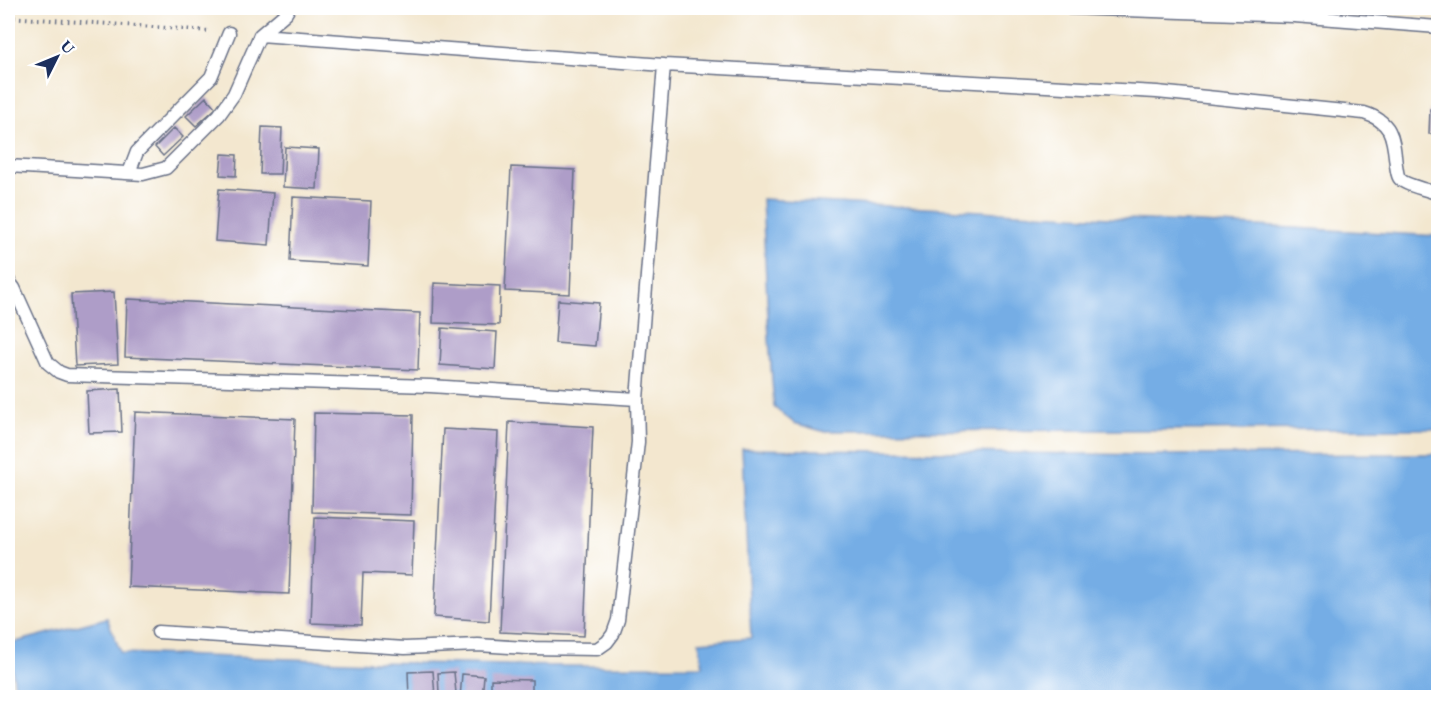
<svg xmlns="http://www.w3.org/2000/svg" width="1446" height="705" font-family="'EB Garamond',serif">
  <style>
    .water { fill: #75ade5; stroke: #486ea2; stroke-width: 1.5 }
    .building { fill: #ae9dc8 }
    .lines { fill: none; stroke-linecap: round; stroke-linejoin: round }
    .lane-casing { stroke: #676f86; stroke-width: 15 }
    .path { stroke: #676f86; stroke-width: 4; stroke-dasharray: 1.5 4.5; stroke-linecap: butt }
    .lane { stroke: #fff; stroke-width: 12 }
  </style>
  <rect width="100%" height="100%" fill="#fff"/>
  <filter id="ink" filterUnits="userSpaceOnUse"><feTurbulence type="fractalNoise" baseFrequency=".0167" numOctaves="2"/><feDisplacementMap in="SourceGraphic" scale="12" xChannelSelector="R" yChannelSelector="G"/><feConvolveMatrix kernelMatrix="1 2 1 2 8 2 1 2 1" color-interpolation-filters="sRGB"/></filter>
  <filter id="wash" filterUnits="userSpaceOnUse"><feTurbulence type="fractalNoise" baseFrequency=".008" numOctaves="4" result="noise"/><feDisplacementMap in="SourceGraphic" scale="24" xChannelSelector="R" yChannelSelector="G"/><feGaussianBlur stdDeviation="1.35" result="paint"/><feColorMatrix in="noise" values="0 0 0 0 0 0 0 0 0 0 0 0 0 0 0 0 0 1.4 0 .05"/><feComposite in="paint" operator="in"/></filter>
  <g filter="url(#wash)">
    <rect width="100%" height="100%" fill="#f3e7cf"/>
    <path class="water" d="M762,199L1438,236V429L822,431L794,423L774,407L769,338Z
      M742,449L1152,455L1438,454V697L17,698L8,644L107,618L121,653C315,660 509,668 703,666L699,642L751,638Z"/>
    <g id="blocks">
      <path class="building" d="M206,97L216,108L196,126L186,116Z
        M1430,109H1438V134H1429Z
        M262,127L282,128L280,174H260Z
        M174,128L183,137L163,156L155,147Z
        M285,147L319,149L317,189L283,187Z
        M222,154L237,155L236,176L220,175Z
        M511,167L575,170L570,294L505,291Z
        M219,189L273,193L269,245L215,241Z
        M293,197L371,201L368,266L290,261Z
        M434,283L500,286L499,325L433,323Z
        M114,292L118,364L75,366L71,294Z
        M127,299L420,313L418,370L125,357Z
        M558,300L599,303L595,346L555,343Z
        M442,328L497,332L495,369L440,365Z
        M120,389L122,432L89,433L87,391Z
        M135,412L295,419L289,594L128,587Z
        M314,413L413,415L411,515L312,512Z
        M509,422L593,427L584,636L500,632Z
        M443,429L498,432L489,621L434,617Z
        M315,517L414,521L412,575L363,573L361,625L311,623Z
        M433,671L435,696L409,698L408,672Z
        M454,672L456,693L439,694L438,673Z
        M462,674L484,676L482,698H460Z
        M491,679L532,680V698H491Z"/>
    </g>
  </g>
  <g filter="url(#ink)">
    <use href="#blocks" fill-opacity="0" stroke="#676f86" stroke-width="1.5"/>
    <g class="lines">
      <g class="lane-casing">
        <path id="lane" d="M1069,8L1294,16L1438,27
          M260,35L664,65L1157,92L1364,113C1393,122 1393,138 1396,165C1397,170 1397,176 1400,179C1405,185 1428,190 1436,193L1438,195
          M8,166L143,174L166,168L219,115L234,94L260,35L286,13L289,8
          M129,173L137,152L211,77L229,33
          M8,280L14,288L48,363L59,372L67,375L430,386L637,399
          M158,632L405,648L478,645L527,648L597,649L607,642L613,634L618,620L638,442L637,399L664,65"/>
      </g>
      <path class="path" d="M8,17L211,31"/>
      <use href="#lane" class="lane"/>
    </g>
  </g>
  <rect width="1446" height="705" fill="none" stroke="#fff" stroke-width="30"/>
  <g transform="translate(57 57) rotate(47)" stroke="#ffffff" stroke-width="4.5" paint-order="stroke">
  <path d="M0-4.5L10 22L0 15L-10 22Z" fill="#1b2f5e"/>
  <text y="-9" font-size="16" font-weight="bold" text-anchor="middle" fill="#1b2f5e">U</text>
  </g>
</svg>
